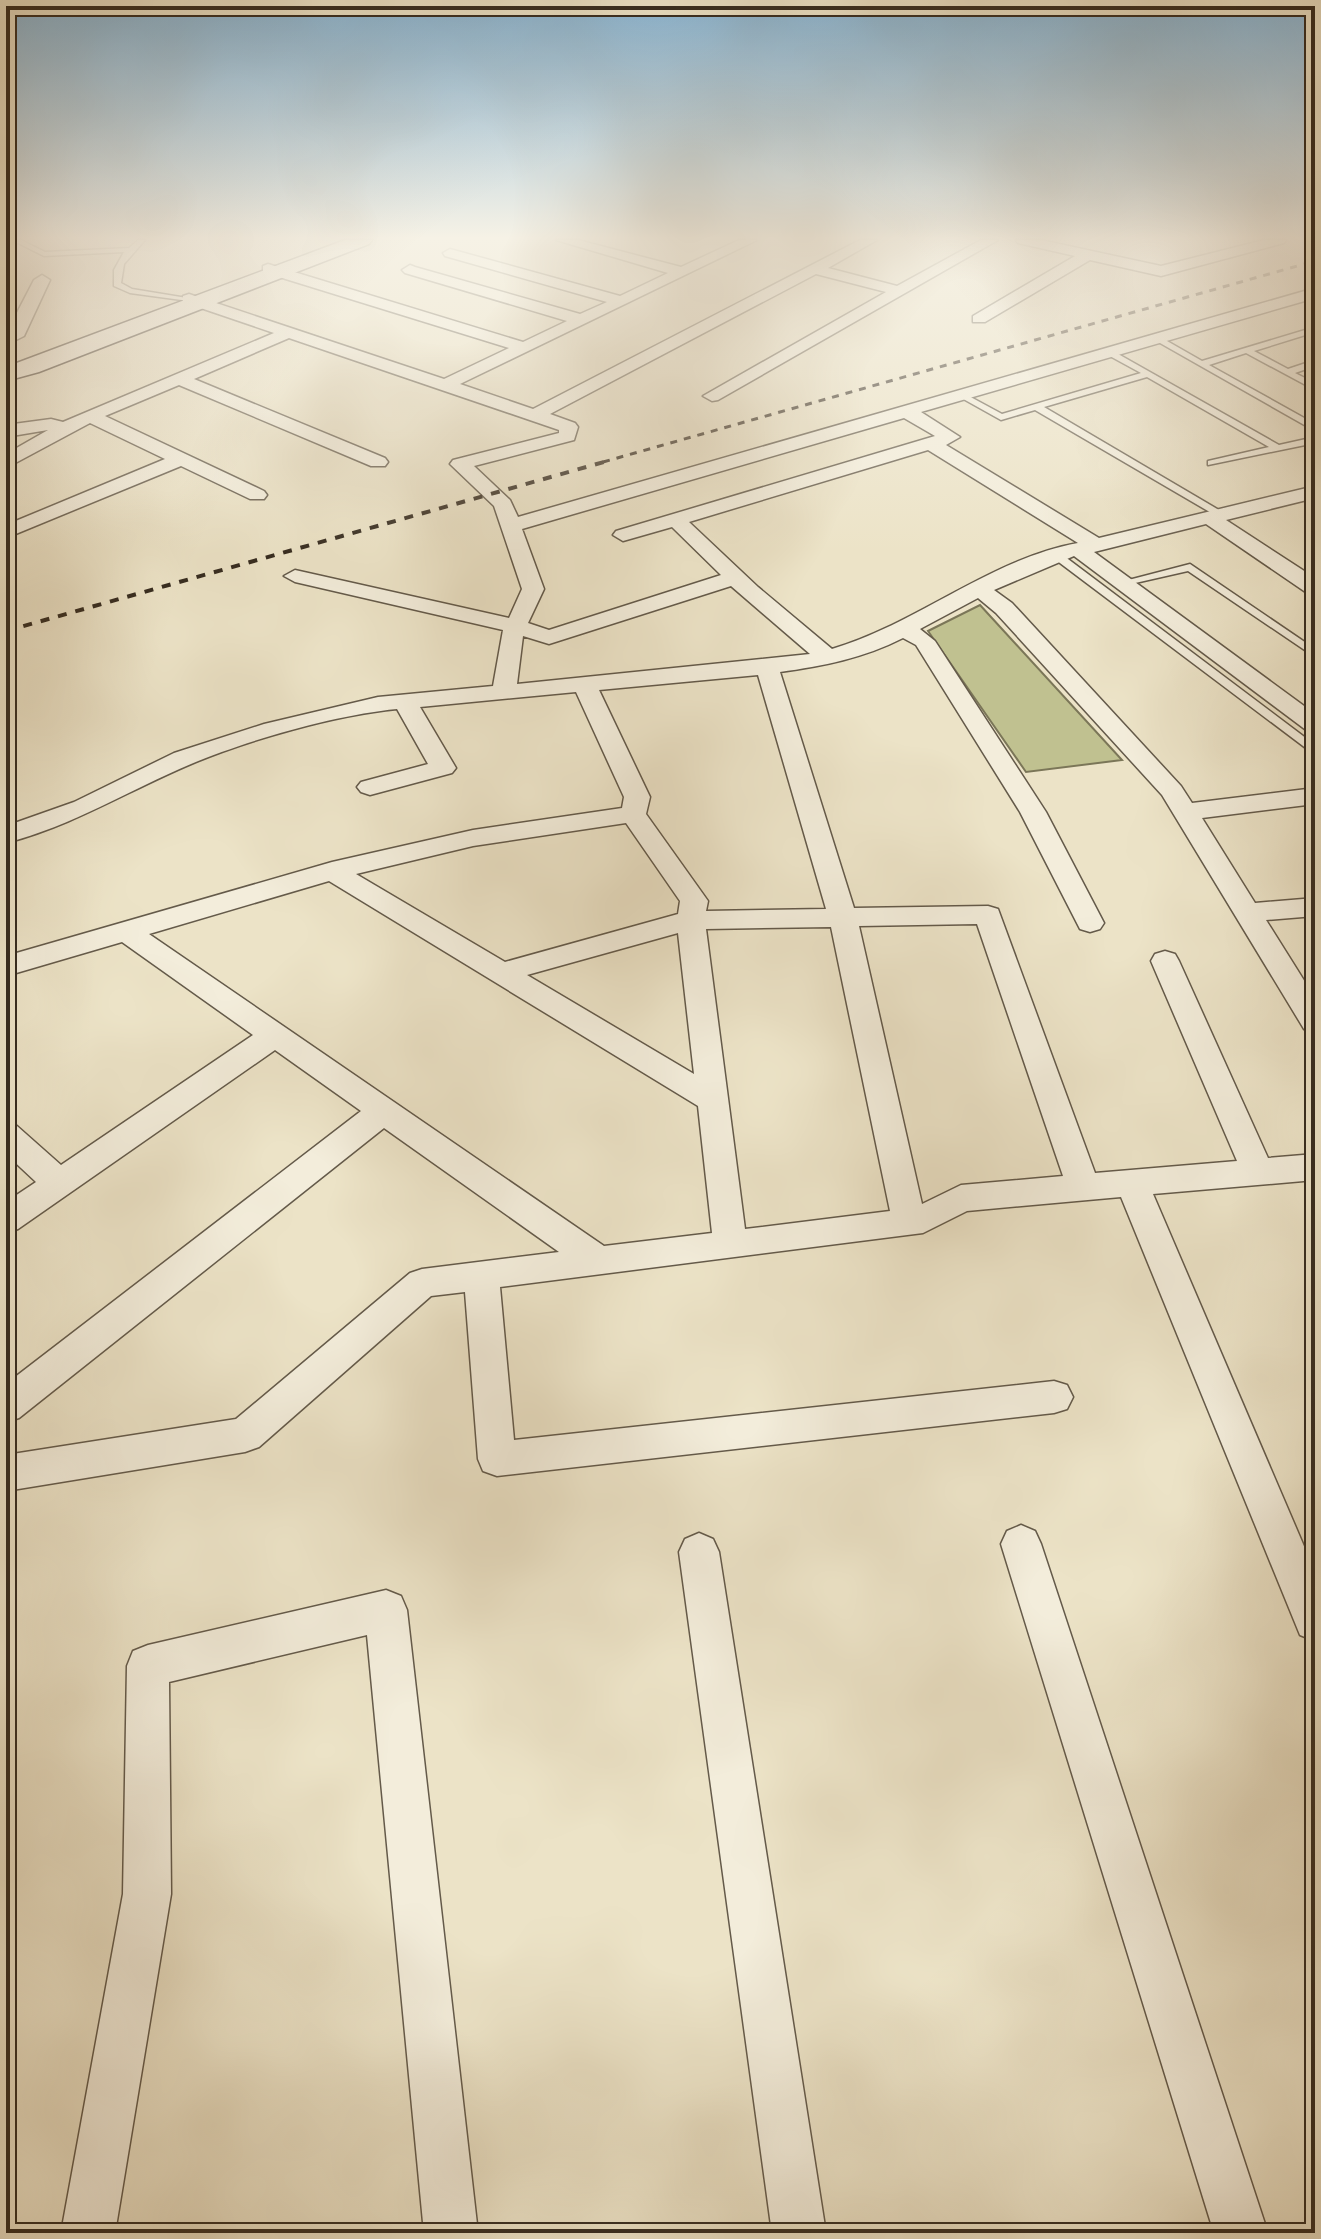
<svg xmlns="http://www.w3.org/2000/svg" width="1321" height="2239" font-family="Vollkorn,serif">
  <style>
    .green { fill: #c0c190; stroke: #7b7658; stroke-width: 2 }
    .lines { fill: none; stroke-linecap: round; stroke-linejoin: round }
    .lane-casing { stroke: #645a4a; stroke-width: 3 }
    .street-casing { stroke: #645a4a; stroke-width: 3 }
    .secondary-casing { stroke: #362c20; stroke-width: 3 }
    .lane { fill: #f3eddb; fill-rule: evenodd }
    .street { fill: #f3eddb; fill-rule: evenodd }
    .secondary { fill: #f3eddb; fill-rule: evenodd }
    .rail-far1 { stroke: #362c20; stroke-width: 3; stroke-dasharray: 7 7; stroke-linecap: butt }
    .rail { stroke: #362c20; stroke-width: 4; stroke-dasharray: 9 9; stroke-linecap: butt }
  </style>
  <rect width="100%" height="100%" fill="#ece3c7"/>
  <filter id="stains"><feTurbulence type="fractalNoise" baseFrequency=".0025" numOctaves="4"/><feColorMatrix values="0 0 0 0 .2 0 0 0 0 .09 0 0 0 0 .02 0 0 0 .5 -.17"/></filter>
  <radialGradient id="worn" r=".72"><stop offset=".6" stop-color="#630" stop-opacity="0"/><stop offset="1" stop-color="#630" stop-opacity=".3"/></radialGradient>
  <path class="green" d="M980,605L1122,760L1026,772L928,631Z"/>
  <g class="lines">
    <g class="lane-casing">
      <path id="lane" d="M12,240H21L45,252L129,248L138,240H145L124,264L121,283L132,289L193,299L189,301L130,293L114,286V270L124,252L44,256Z
        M1315,327V332L1254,351L1288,369L1315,360V366L1295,373L1315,383V390L1246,353L1209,365L1315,424V431L1153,339L1160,337L1202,361Z
        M1111,350L1279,445L1315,437V443L1208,465V461L1269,447L1147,377L1044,407L1224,513L1225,515L1220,518L1035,410L1001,420L958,396L965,394L1002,414L1141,373L1108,355V351Z
        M1052,553H1060L1315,745V755L1052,557Z
        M1190,564L1315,649V657L1188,571L1122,586L1117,583Z"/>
    </g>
    <g class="street-casing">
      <path id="street" d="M556,240H578L681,267L739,240H757L460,384L533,409L860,240H877L828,268L897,286L981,240H998L718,400L712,401L703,396L886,292L816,274L550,414L575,423L578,427L574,440L474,466L510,500L518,517L1315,288V298L921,412L960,437L946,445L1099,538L1315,486V498L1226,520L1315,578V594L1307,593L1206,524L1094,552L1315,714V732L1306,730L1074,556L994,590L1012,603L1181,786L1192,803L1315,788V804L1202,818L1255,903L1315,898V916L1266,920L1315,998V1033L1304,1029L1162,795L996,613L978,598L920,629L935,641L1046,812L1104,923L1100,929L1090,932L1080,929L1020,812L916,645L903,638C864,658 823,666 780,672L854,908L988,906L998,909L1095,1173L1237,1161L1151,961L1155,954L1165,951L1175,954L1179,961L1268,1158L1315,1154V1180L1153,1194L1315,1572V1641L1300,1635L1121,1197L967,1211L923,1233L500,1287L514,1440L1054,1381L1067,1385L1073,1397L1067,1409L1054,1413L497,1476L483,1471L478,1459L465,1292L431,1296L259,1447L245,1452L6,1491V1455L236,1419L410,1273L422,1269L559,1252L384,1128L19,1418L6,1422V1384L361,1111L275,1050L18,1229L6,1233V1202L36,1182L6,1154V1123L17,1126L61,1165L253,1035L122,942L6,976V956L332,862L473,830L622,808L624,797L576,692L420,707L456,768L452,773L370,795L361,792L357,787L361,782L428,764L397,709C335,715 248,740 191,764C129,790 72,826 6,843V826L74,802L174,753L264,724L378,697L493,686L503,630L295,582L284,576L295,570L509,618L522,589L494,506L450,464L453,460L559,433V430L289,338L194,379L385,458L388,462L385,466H371L179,385L105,416L264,491L267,495L264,499H250L181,466L6,538V525L165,459L90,423L6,468V454L48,430L6,437V425L51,419L63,422L274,333L183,302V296L189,294L444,379L509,348L263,272V266L268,264L523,342L567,321L405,273L402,270L410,265L415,267L580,314L607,302L445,256L443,253L450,249L620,296L668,273ZM904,418L935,436L616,531L613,535L623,541L672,527L721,575L549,630L528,623L544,589L522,529ZM928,450L1078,543C990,559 917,624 832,649L758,587L689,522ZM731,586L810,654L517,684L523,636L549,644ZM758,675L826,909L706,911L708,901L646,814L650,797L599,690ZM626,823L680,901L678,914L505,962L356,874L473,846ZM329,881L698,1106L712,1233L604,1246L149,934ZM977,924L1063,1176L961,1185L922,1204L859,926ZM831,927L890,1211L745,1229L706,929ZM678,933L694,1074L527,975Z
        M1016,240H1041L1161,266L1264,240H1286L1284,243L1161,276L1090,260L985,322H973V316L1075,256L1018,243Z
        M42,275L50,280L24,336L6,345V334L34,280Z
        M1021,1525L1035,1531L1041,1544L1268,2233H1214L1001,1544L1007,1531Z
        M699,1533L713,1539L719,1552L826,2233H772L679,1552L685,1539Z
        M386,1590L401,1596L407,1610L478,2233H424L367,1635L169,1682L171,1894L115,2233H61L123,1894L127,1666L133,1651L148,1645Z"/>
    </g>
    <g class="secondary-casing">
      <path id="secondary" d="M345,240H372L369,244L39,372L6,381V367Z"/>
    </g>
    <use href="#lane" class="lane"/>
    <use href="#street" class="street"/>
    <use href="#secondary" class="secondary"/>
    <path class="rail-far1" d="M603,462L1315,261"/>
    <path class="rail" d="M6,631L611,460"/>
  </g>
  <linearGradient id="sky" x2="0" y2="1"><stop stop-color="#89b7d7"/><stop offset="0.43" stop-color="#f6f2e6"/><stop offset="1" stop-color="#f6f2e6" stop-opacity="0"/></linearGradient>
  <rect width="1321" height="553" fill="url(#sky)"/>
  <rect width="1321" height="2239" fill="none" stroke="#ece3c7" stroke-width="32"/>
  <rect x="8" y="8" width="1305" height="2223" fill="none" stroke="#362c20" stroke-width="4"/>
  <rect x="16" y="16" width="1289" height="2207" fill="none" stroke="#362c20" stroke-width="2"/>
  <rect width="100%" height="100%" filter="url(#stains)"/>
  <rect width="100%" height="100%" fill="url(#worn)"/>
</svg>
